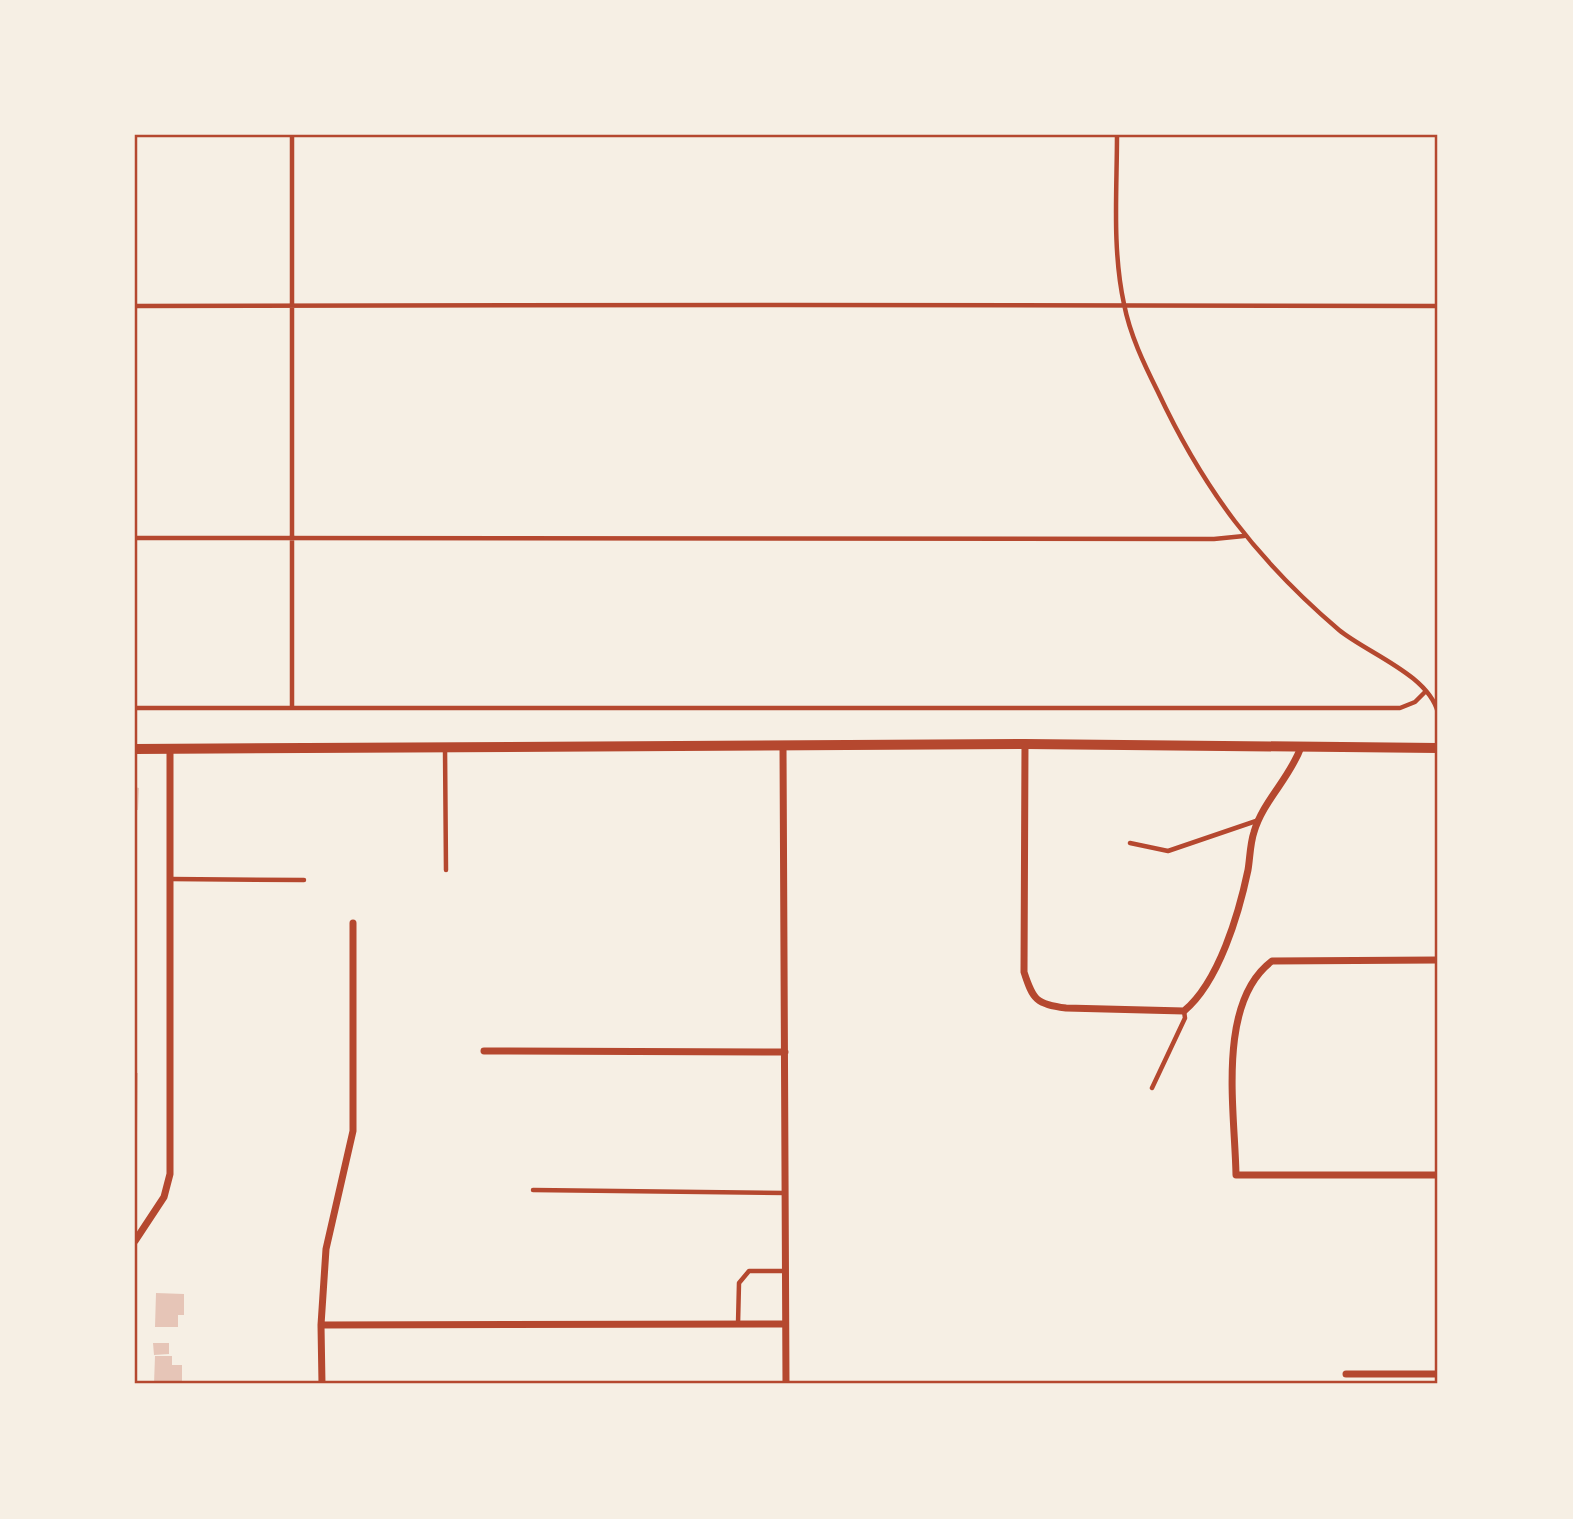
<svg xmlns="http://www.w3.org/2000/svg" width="1573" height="1519" font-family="'DejaVu Sans',sans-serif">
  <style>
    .building { fill: #e6c5b7 }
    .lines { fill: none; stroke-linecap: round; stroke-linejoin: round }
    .service { stroke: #b5482f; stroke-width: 4.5 }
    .minor { stroke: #b5482f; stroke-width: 7 }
    .tertiary { stroke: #b5482f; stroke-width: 10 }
    .neatline { fill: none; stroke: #b5482f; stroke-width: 2.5 }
  </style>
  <rect width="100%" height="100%" fill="#f6efe4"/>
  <path class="building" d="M135,787L139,788L138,810H135Z
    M135,1073H138L137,1133H135Z
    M156,1293L184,1294V1315H178V1327H155Z
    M153,1343H169V1354L154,1355Z
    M155,1356H172V1365H182V1384H154Z"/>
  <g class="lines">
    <path class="service" d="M292,135V708
      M1117,135C1117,190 1112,249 1124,304C1130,335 1144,364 1158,392C1204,490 1257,560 1339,630C1367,653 1429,675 1438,713
      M135,306C569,305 1004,304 1438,306
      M135,538L1214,539L1244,536
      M135,708H1400L1415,702L1426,691
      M445,748L446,870
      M1130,843L1168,851L1259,820
      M170,879L304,880
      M1152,1088L1185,1018L1184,1011
      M533,1190L785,1193
      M738,1324L739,1283L749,1271H785"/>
    <path class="minor" d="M1025,744L1024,972C1033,1000 1036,1004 1066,1008L1184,1011C1219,982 1239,913 1248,870C1250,858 1250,844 1254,832C1263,801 1290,778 1301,747
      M783,746L786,1384
      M1438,960L1272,961C1216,1003 1235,1112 1236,1175H1438
      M484,1051L785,1052
      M135,1241L164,1197L170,1174V749
      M321,1325L785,1324
      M1346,1374H1438
      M322,1384L321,1325L326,1249L353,1131V923"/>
    <path class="tertiary" d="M135,749L1025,744L1438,748"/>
  </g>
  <rect width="1573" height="1519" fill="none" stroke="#f6efe4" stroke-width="273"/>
  <rect x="136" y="136" width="1300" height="1246" class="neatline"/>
</svg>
